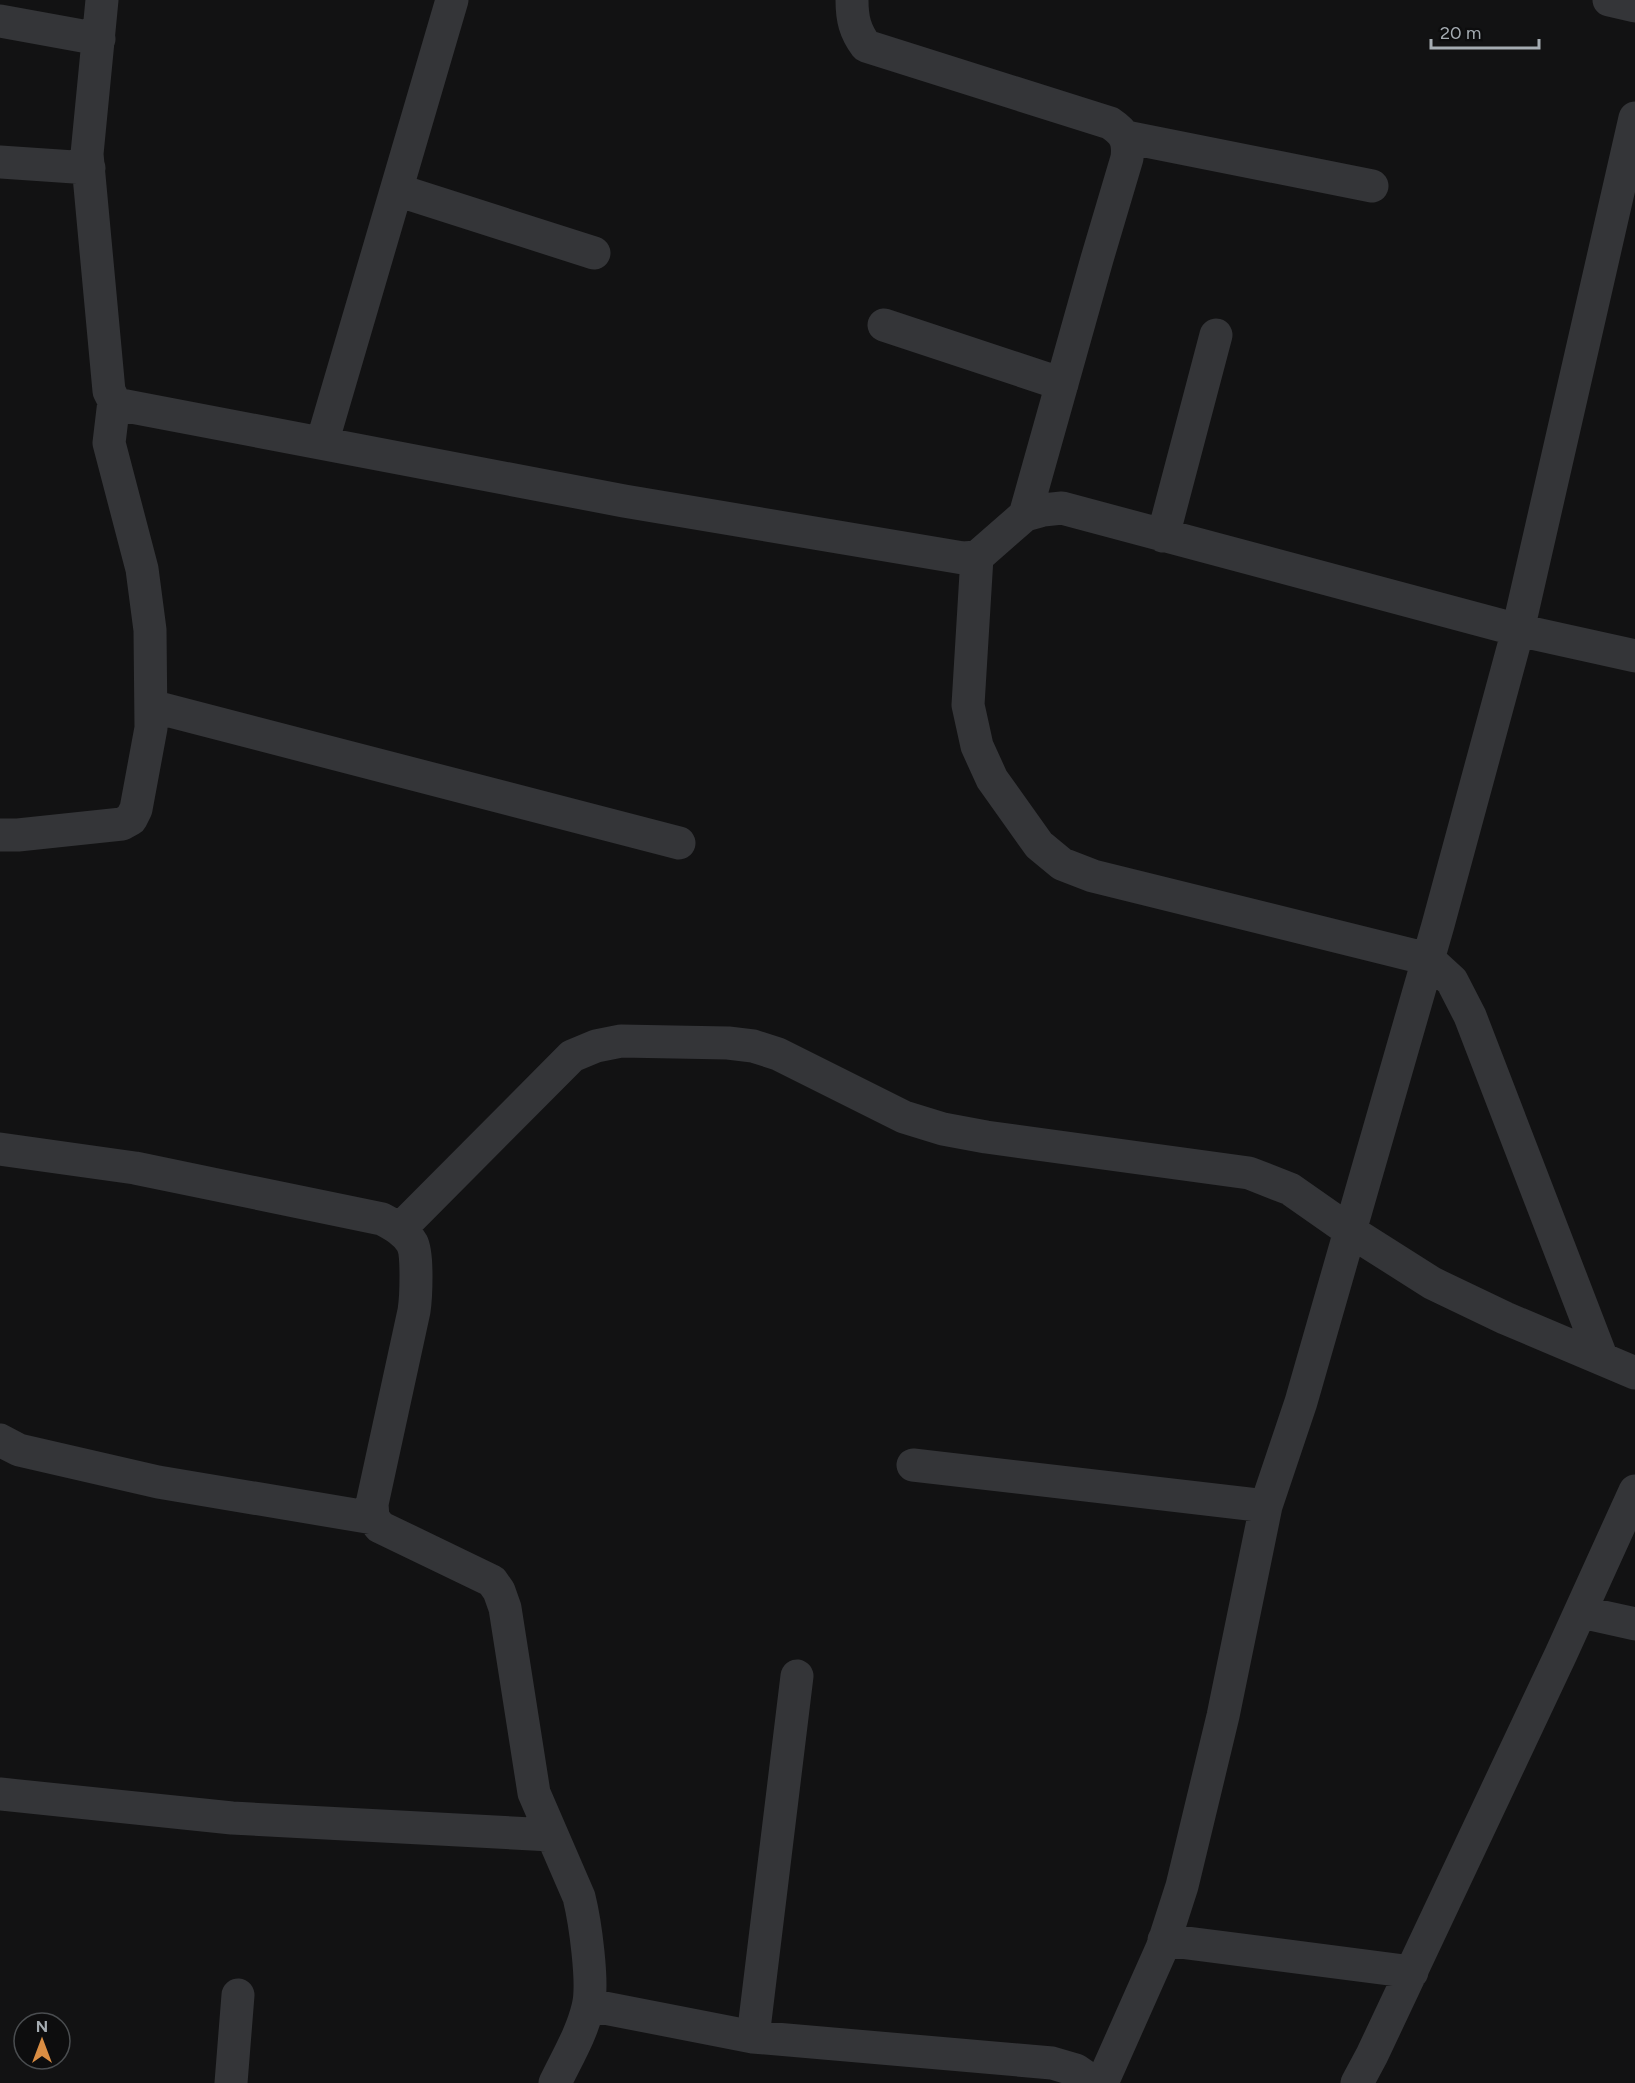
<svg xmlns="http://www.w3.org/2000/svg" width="1635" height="2083" font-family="Figtree,sans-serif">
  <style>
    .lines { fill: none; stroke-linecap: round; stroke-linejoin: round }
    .minor { stroke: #343538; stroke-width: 33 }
  </style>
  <rect width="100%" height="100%" fill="#121213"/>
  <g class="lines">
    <path class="minor" d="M102,0L87,154L109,391L114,401L121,405L624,501L963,558L977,557L1025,515L1043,510L1062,508L1518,630L1635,656
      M852,0C852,19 855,31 866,46L1110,123C1125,133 1129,140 1127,158L1097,259L1025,515
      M1609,0L1635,6
      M0,21L99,39
      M1126,137L1372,186
      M0,162L89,168
      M397,190L594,253
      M884,325L1062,384
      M322,443L452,0
      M1163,536L1216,335
      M977,557L968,705L977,746L992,779L1039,845L1062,864L1093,876L1428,959L1452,981L1470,1016L1602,1359
      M151,706L679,843
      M0,835H18L122,824L131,819L136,809L151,728L150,630L142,569L109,443L114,401
      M0,1149L135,1168L382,1219C393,1225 405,1231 412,1243C418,1254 416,1298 414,1311L372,1504L373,1518L380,1527L492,1581L499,1591L505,1608L534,1793L579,1897C585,1921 594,1984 588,2007C582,2033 567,2058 555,2083
      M400,1229L572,1056L596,1046L621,1041L728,1043L753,1046L778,1054L904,1117L943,1129L986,1137L1249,1173L1290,1189L1350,1231L1432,1283L1505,1318L1635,1373
      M0,1440L19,1450L158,1482L373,1518
      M913,1465L1266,1506
      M1581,1612L1635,1624
      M0,1794L232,1818L551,1835
      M1164,1940L1412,1972
      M589,2005L753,2037L1052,2063L1076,2070L1095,2083
      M753,2037L797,1676
      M231,2083L238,1995
      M1102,2083L1162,1948L1182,1886L1223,1716L1266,1506L1301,1402L1350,1231L1438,925L1518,630L1635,118
      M1357,2083L1372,2055L1561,1654L1635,1491"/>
  </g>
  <g transform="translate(42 2041)"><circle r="28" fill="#0d0d0e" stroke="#4a4d50" stroke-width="1.5"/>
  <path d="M0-4.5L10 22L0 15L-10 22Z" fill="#da8d43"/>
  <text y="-9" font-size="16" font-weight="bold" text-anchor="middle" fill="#a5acb2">N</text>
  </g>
  <path d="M1431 39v9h108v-9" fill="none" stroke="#a5acb2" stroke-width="3"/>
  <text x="1440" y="39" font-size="18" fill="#a5acb2" stroke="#0d0d0e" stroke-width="4.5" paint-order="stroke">20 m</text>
</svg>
